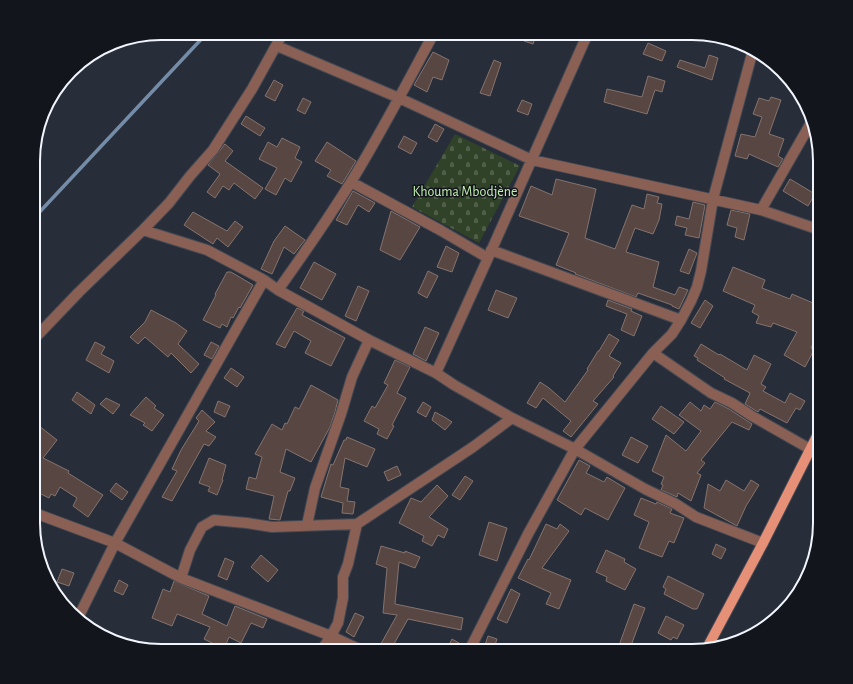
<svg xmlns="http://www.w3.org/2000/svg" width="853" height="684" font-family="'Alegreya Sans',sans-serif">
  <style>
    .cemetery { fill: url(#cemetery-stones) }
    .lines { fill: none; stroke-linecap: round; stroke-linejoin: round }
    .stream { stroke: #748ca7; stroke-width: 3.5 }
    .building { fill: #574642; stroke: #85736e }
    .minor-casing { stroke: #434954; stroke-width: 12 }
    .major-casing { stroke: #434954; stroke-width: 12 }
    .minor { stroke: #8a6054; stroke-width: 10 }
    .major { stroke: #e69177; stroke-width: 10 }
    .labels { text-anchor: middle; stroke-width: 3; stroke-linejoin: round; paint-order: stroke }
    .park-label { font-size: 14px; fill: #c4f1af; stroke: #12151b }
    .rim { fill: none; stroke: #f1f5fd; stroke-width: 2 }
  </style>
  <defs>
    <pattern id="cemetery-stones" width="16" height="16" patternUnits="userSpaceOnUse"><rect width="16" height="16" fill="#304227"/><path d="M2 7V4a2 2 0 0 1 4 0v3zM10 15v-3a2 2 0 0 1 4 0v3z" fill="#4e5e47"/></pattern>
  </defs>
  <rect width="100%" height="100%" fill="#272d39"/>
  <path class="cemetery" d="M455,134L520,166L479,243L412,207Z"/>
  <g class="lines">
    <path class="stream" d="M34,218L207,33"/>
  </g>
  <path class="building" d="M527,33H537L533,44L524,41Z
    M648,43L666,51L662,61L643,54Z
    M433,52L449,60L442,80L433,77L427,92L414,85Z
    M709,55L718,58L712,80L677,67L680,60L705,68Z
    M494,60L501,63L490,96L480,93Z
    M648,76L665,81L662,92L655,90L647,114L604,102L607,89L642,97Z
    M274,80L283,85L275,101L265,96Z
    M771,97L781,100L769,134L784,139L778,156L783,159L778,167L749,154L747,159L735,156L741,134L755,137L762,117L753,114L759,98L769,101Z
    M303,98L311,102L305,114L297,110Z
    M522,100L532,104L528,115L517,111Z
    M246,116L265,128L260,136L241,124Z
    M435,124L444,129L437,142L428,137Z
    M404,136L417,143L411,154L398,147Z
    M282,138L300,147L295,158L302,162L291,182L285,178L276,195L265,189L277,168L259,159L268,142L277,147Z
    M327,142L356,161L342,184L327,176L331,170L315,161Z
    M225,144L233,151L225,161L263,188L255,199L234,183L229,190L223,186L215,198L207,192L220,174L208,165Z
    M556,179L596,189L585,238L615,249L632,205L644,209L647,194L659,197L657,203L662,204L659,220L653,234L635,228L626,252L659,262L653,287L675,295L679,287L688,290L679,309L672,306V305L638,293L636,297L575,274L576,273L556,265L569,233L519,216L531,186L552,195Z
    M790,179L815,194L808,206L783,191Z
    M353,191L375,203L369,212L358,205L347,225L336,220Z
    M693,202L705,205L699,238L685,235L687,228L675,225L677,216L689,219Z
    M731,210L750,214L744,240L735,237L737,228L727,225Z
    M391,211L420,227L400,260L380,250Z
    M193,212L227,231L235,221L243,227L228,247L217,238L213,244L184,225Z
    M285,226L305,240L294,254L284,247L272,274L261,269L274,241Z
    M446,246L459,253L452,272L437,267Z
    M689,249L697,253L689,274L680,271Z
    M314,262L336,274L322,300L300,288Z
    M733,267L765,280L762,288L790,299L792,294L820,306V327L811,348L814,350L805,367L784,355L797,332L773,323L771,327L756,323L759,316L752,312L755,305L723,291Z
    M428,271L438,276L427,298L418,293Z
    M227,272H231L253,285L240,308L239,307L233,318L231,317L227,327L222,324L220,328L203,320L216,295L215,294Z
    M358,286L369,291L356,321L345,316Z
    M496,290L517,298L508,318L488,310Z
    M608,300L632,309L631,311L642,316L634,336L621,330L627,314L606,306Z
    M705,300L713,306L700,328L691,323Z
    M297,308L304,311L302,315L345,338L331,366L305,353L311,341L294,331L285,348L276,344Z
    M151,310L176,323L187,331L178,344L199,364L191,373L171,353L168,357L145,337L138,344L130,337L145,322Z
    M425,327L439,333L426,361L413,354Z
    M609,334L619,340L609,356L621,363L613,376L614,377L593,401L598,404L571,437L563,431L571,421L543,398L536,408L527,403L540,382L549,388L565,402L588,370L587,369L598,351H599Z
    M95,342L105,347L101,354L114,361L109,373L86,360Z
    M211,342L219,346L212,359L204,355Z
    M701,344L719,355L720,354L747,370L754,355L771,364L761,384L766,387L763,391L785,403L790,393L805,401L800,410L796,408L787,423L760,409L758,412L745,404L750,393L724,379L725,378L697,360L698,358L694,356Z
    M395,360L410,367L397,393L406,398L392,425L394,426L387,439L377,434L379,429L364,421L372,406L375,408L388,385L384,383Z
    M231,368L244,377L237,387L224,378Z
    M311,385L338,400L335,412L330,427L311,462L286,449L280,472L295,478L290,491H288L280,520L269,519L274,496L246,489L249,477L256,479L262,457L255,454L272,424L282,430L285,423L287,424L295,407L299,409Z
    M77,392L95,405L91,414L72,400Z
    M146,397L156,406L154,408L164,415L152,431L143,425L145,423L130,415Z
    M106,398L120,405L113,414L100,404Z
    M218,401L230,406L225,417L214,412Z
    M423,402L431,407L426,417L417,412Z
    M690,402L701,411L704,405L710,409L715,402L729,409L752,424L749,430L732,422L701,460L705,463L697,473L701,475L691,501L678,493L677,497L661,490L663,485L661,484L664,477L652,471L666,435L686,451L701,431L679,415Z
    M661,406L684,422L674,434L652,419Z
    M202,410L215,422L206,431L216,437L209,446L204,444L172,501L162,497L177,471L172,469L181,450L199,421L196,418Z
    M435,412L446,418L452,422L445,430L432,420Z
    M34,422L57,440L43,458L69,471L68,473L103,495L88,517L73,506L77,498L60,487L55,496L51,494L49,498L33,490Z
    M347,437L375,449L367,467L345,458L340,487L349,489L347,501L355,502L353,514L342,513L343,503L321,497L331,464L333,465L344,440H346Z
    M631,437L648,446L638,463L622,455Z
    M209,458L226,465L222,480H223L217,495L208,491L210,487L199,483Z
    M579,460L590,466L586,473L604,482L607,477L625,488L608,520L585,508L581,515L557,500Z
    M397,466L401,475L388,481L384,472Z
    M465,476L473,481L460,500L452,495Z
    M726,480L744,491L751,480L759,485L746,506L737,526L704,508L708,484L720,491Z
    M116,483L128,492L122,500L110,491Z
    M437,485L448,496L429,517L448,529L444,538L438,535L432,546L422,541L424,536L399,523L411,498L421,502Z
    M641,498L656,504L657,502L672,509L670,513L684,518L674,543L669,541L662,557L639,548L649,522L634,515Z
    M489,522L507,528L497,561L479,555Z
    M546,524L557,529L560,524L569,531L542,568L571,580L559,609L546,604L551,593L518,578L528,559L529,560Z
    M716,544L726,549L721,559L712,554Z
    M381,546L405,553V551L420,557L415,568L399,562L395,604L463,618L461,630L408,619L390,651H377L397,615L383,613L387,568L376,564Z
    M606,550L625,559L624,562L636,569L625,590L606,581L607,577L596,572Z
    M261,555L278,570L268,582L251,567Z
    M225,558L234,562L227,580L218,576Z
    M62,569L74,573L69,586L57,582Z
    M668,576L704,594L697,609H693L664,594L666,589L663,587Z
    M119,580L128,585L123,595L114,591Z
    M174,581L209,596L202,614L227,626L235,606L267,619L263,628L251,623L241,643L229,637L224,649L204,639L210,627L177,614L172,626L152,618L163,589L170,592Z
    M511,589L520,594L507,623L497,619Z
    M634,604L645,608L629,651H617Z
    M355,613L364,617L354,637L346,632Z
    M666,616L684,625L677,639L673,637L671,640L658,633Z
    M488,636L497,639L493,651H483Z
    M452,639L464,646L463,651H446Z"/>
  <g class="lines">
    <g class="minor-casing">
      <path id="minor" d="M277,46L399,98L532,160L761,210L820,230
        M351,182L440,230L488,258
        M761,210L812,121
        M143,230L207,250L264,280
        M491,250L681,320
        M278,290L369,340L436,373L454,385L512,418L575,449L645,489L676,504L696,517L763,543
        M34,339L79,292L143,230L169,203L190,176L213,150L252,89L283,33
        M653,353L711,393L732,403L752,416L810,449
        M436,373L488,258L588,33
        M33,511L40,515L115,543L181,578L331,636L363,651
        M307,525L315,488L341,414L352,377L369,340
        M181,578L190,550L202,527L214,520L247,523L272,527L357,524L473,447L512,418
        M77,620L115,543L264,280L278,290C303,255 328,219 351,182C381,133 407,83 434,33
        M321,651L331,636L338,623L343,598V577L348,564L357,524
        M469,651L528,534L575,449L653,353L672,334L681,320L691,301L697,287L701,271L713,199L753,50"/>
    </g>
    <g class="major-casing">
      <path id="major" d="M707,648L763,543L820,430"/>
    </g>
    <use href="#minor" class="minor"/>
    <use href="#major" class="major"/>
  </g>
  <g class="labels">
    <g class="park-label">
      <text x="465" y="196">Khouma Mbodjène</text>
    </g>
  </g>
  <path d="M0 0H853V684H0ZM161 40H692A121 121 0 0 1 813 161V523A121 121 0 0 1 692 644H161A121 121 0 0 1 40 523V161A121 121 0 0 1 161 40Z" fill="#12151b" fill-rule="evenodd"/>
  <path class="rim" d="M161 40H692A121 121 0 0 1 813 161V523A121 121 0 0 1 692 644H161A121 121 0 0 1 40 523V161A121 121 0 0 1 161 40Z"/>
</svg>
